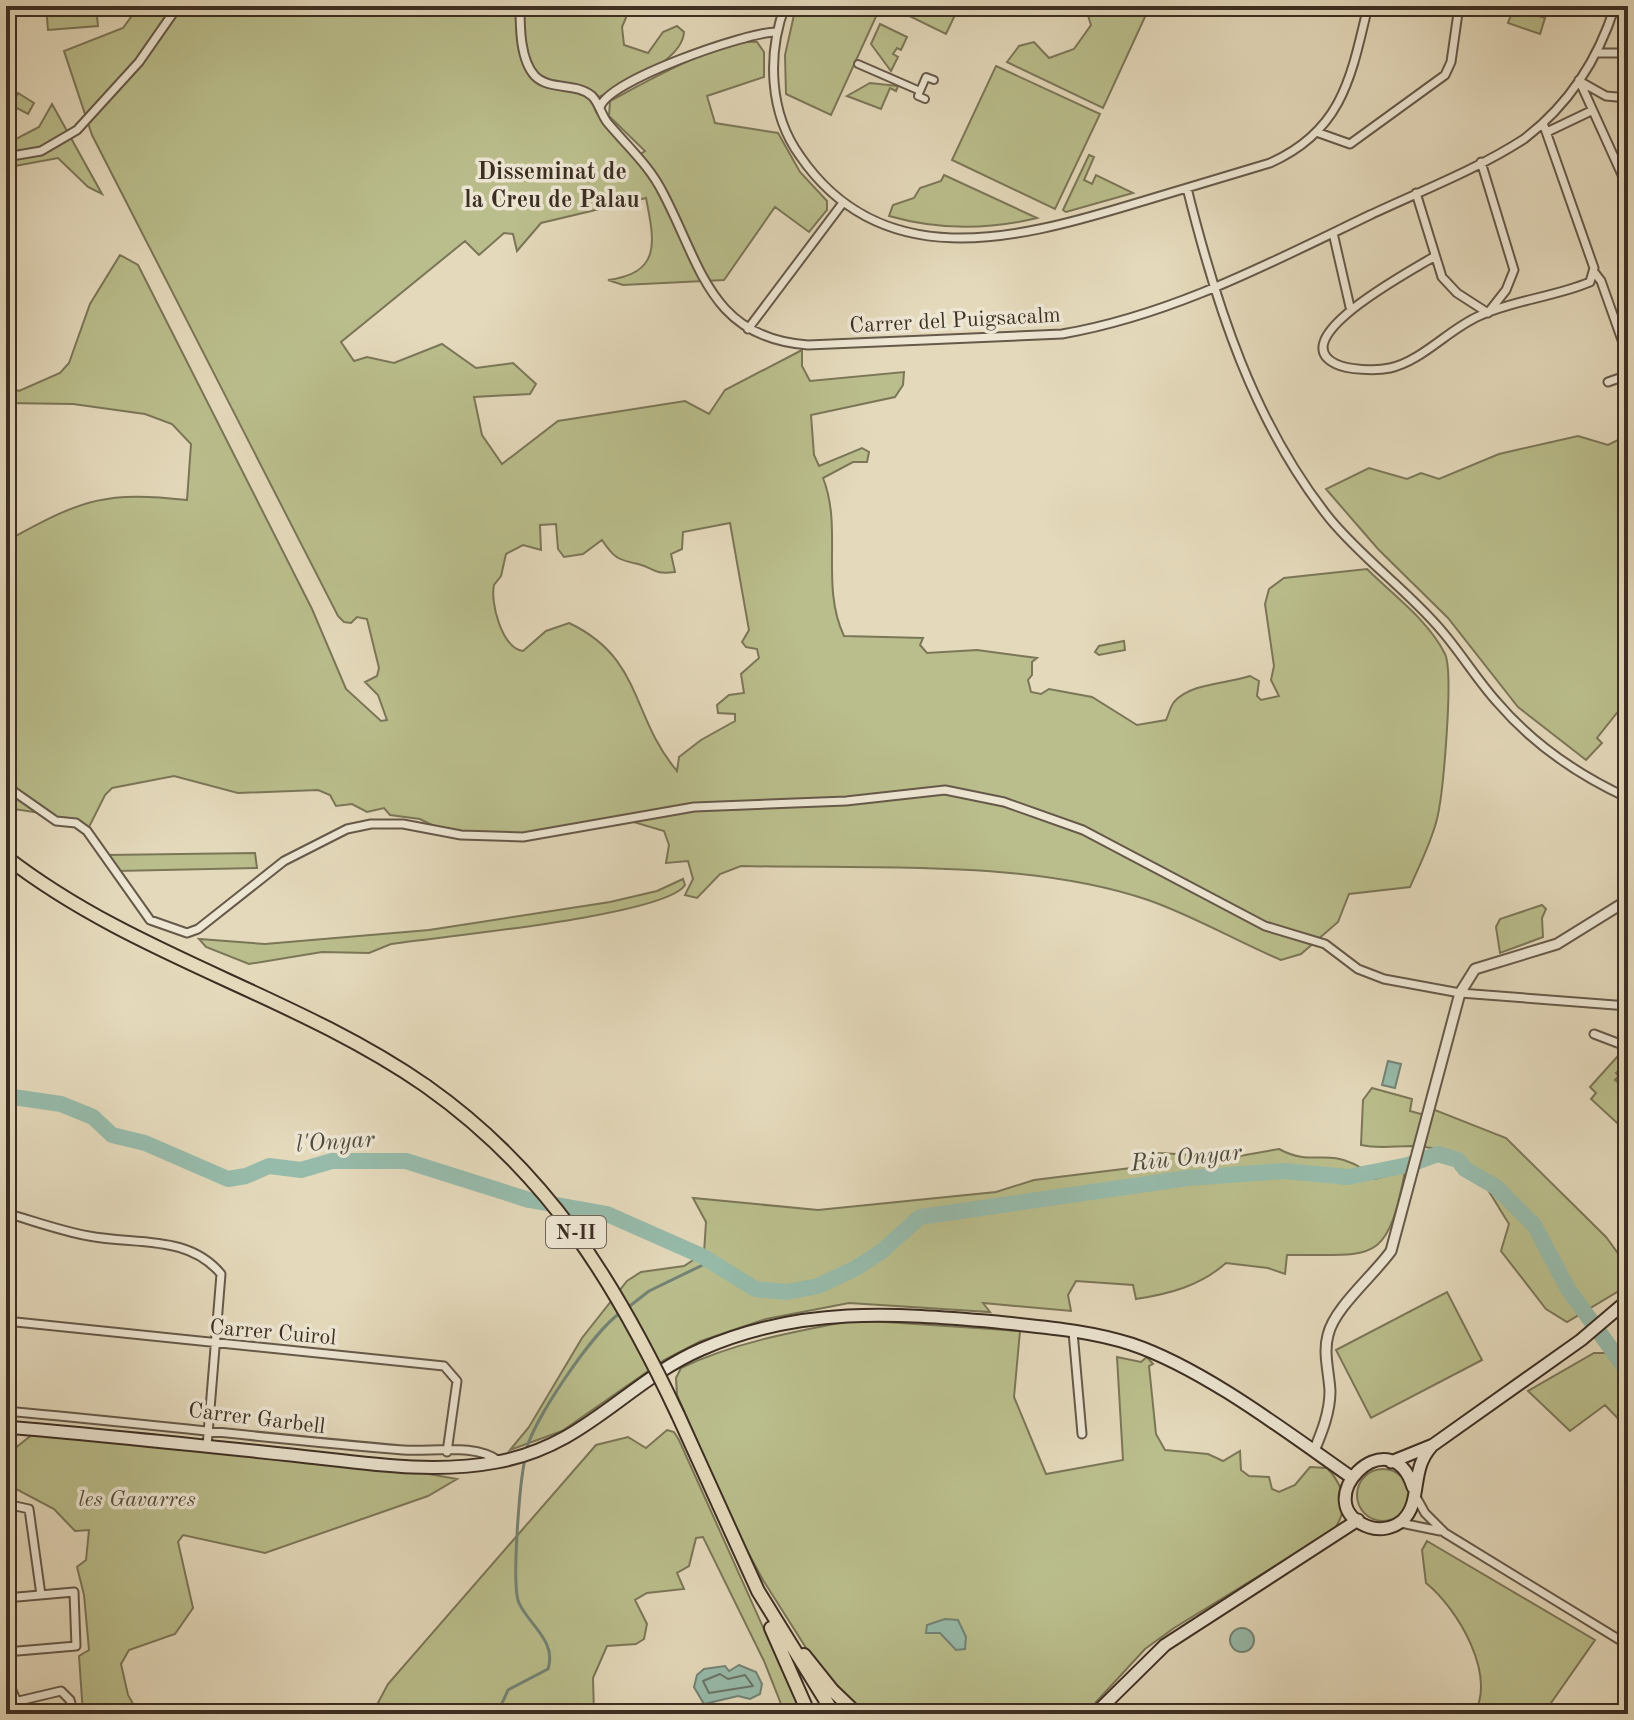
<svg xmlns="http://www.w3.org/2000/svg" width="1634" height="1720" font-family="'Old Standard TT',serif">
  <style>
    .green { fill: #babe8c; stroke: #7b7658; stroke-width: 2; fill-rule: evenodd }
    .water { fill: #97bbab; stroke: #738375; stroke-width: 2 }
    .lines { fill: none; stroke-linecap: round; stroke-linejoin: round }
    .shore { stroke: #6a7467; stroke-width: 2 }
    .stream { stroke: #738375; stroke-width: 3 }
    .river { stroke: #97bbab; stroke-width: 16 }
    .pedestrian-casing { stroke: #665949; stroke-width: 10 }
    .minor-casing { stroke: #665949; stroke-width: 11 }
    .tertiary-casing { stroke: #665949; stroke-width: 13 }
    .secondary-casing { stroke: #3c2e23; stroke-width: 15 }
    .trunk-casing { stroke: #3c2e23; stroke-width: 16 }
    .pedestrian { stroke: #ede6d3; stroke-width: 6 }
    .minor { stroke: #ede6d3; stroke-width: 7 }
    .tertiary { stroke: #ede6d3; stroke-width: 9 }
    .secondary { stroke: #ede6d3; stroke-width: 11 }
    .trunk { stroke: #e4d9bb; stroke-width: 12 }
    .trunk-bridge-casing { stroke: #3c2e23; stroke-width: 16; stroke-linecap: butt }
    .trunk-bridge { stroke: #e4d9bb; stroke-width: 12 }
    .labels { text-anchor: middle; stroke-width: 7; stroke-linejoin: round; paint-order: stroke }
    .shield { fill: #ede6d3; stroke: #716558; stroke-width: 2 }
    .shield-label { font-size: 20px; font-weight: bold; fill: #3c2e23 }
    .street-label { font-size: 22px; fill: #3c2e23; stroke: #ede6d3 }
    .park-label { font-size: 22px; font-style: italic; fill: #554b38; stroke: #ede6d3 }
    .neighbourhood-label { font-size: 24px; font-weight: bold; fill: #3c2e23; stroke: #ede6d3 }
    .water-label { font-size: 24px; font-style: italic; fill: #4e4a3e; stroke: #ede6d3 }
  </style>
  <rect width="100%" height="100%" fill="#e4d9bb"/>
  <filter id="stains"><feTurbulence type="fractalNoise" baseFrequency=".0025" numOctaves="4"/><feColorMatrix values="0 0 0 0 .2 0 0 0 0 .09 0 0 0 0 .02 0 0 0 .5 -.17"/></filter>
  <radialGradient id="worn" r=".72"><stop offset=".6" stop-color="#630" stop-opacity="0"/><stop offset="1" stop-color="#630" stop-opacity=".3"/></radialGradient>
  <path class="green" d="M46,6H96L98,26L48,30Z
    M139,6H631L622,27L624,45L648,53L663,32L677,26L684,32C682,64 618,85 592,101L596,112L634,158L645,151L609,116L610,101C644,83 720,39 757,42L764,52V77L707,96L715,123L778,133L800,172L827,201V210L809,232L775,207L724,280L623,285L608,280C661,273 655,243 646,198L541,223L517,251L513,234L504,233L479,255L465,241L341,342L354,361L367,357L394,363L442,344L476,368L513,363L536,384L530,394L474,397L482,435L502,464L558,421L685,401L709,414L725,390L802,350V366L810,381L904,372L903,385L895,397L811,415L814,455L819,466L862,448L869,452L867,462H853L823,478C843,528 820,585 844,636L923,638L920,645L927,653L977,650L1037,658L1032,662V675L1028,680L1031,692L1041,694L1049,689L1092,697L1137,725L1166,720C1169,714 1170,707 1174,702C1190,683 1227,684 1250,676L1259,681L1257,696L1261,700L1279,696L1271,680L1274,666L1265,604L1269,589L1284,578L1367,569C1393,595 1429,621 1445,654C1454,673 1443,795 1437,819C1431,843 1420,864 1410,887L1349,894L1338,922L1301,954L1281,960C1236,941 1194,916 1148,900C1028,859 868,869 741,866L720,874L697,898L685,895L693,879L688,861L666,863L669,845L664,831L627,820L546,835L446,832L420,819L390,815L384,808L367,812L352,804L336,806L330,795L318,790L238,793L174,776L112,788L105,795L87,831L41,813L6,808V537H14C83,499 107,491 187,500L191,444L172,424L145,414L73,404L6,403V369L11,388L19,391L60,373L69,363L90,304L120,255L138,265L312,609L346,689L381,721L387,720L378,695L365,682L377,676L379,668L367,619L357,617L351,623L344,622L338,616L92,135L64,51L123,28ZM730,523L749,630L742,642L746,647L757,649L759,658L741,674L744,693L729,695L717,705L718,713L735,714V721L701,740L679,757L677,771C630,715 643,658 569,623L546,631L523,651C502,648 490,603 494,585L501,576L506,554L523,545L541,550L540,525L556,524L558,549L564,557L583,554L602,540C614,558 618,560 638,564C655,568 652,575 675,572L671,554L682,549L683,532Z
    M796,6H871L879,10L831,115L786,94L785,55Z
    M889,6H940L956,13L946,34Z
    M1085,6H1150L1103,108L1007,62L1019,46L1034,42L1049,58L1074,49L1091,25Z
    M1514,7L1545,18L1540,34L1508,23Z
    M880,24L907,37L901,50L897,48L893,54L898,57L891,71L871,44Z
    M996,66L1100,114L1055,209L952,160Z
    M870,83L898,86L896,91L890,88L881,109L847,96Z
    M18,93L34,103L28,114L11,105Z
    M52,104L102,194L88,187L58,158L15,166L6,175V144L39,127Z
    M1089,155L1094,157L1084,180L1092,184L1096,175L1133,193L1066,212L1063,210Z
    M944,175L1037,218C988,230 938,230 889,216L893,205L914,198L920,188L941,181Z
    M1628,435V699L1597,738L1602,743L1586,760L1518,707L1448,618L1378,549L1326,489L1369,468L1407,479L1421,473L1439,479L1499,454L1578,436L1608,445Z
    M1124,641L1125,650L1099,655L1095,652L1099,646Z
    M255,853L257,868L117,871L107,855Z
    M683,879L685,885C665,916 437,937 391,944L369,953L322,952L249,964L206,947L199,939L265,944L429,930L610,902L657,891Z
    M1542,905L1546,909L1542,918L1543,937L1500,953L1496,927L1500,919Z
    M1617,1057L1625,1065L1616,1073L1619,1076L1615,1080L1628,1090V1133L1591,1099L1596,1093L1590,1087Z
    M1372,1088L1412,1099L1410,1111L1428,1116L1430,1108L1506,1138L1606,1237L1628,1267V1278L1622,1289L1567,1322L1546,1309L1501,1251L1509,1224C1480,1179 1472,1148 1412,1146C1394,1146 1379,1149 1361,1145L1363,1100Z
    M1279,1149C1310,1166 1327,1150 1354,1164C1361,1167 1368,1174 1375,1179L1405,1171C1387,1267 1373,1254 1287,1255L1285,1274L1268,1268L1226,1263C1200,1286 1169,1294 1136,1299L1133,1285L1076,1281L1068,1295L1071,1311L983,1303L990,1312L849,1303L766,1319L701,1341L664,1360L562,1431L510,1450L529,1427L582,1338L627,1281L641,1272L684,1266L704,1253L706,1222L693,1198L818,1210L996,1192L1034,1180L1139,1167L1158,1153L1234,1157Z
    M1447,1292L1482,1360L1371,1418L1336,1350Z
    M855,1320L1020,1331L1014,1397L1046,1474L1123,1460L1117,1357L1141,1362L1147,1357L1153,1364L1149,1366L1156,1434L1165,1450L1208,1454L1223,1461L1240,1451L1241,1470L1249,1476L1269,1477L1272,1489L1279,1492L1295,1485L1310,1467L1327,1468C1345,1487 1349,1508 1334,1530L1174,1628L1145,1649L1085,1714H863L822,1673L763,1580L738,1534L677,1395L676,1378L681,1368C735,1342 797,1331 855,1320Z
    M1594,1353H1628V1429L1605,1405L1570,1431L1528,1391Z
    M38,1430L367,1463L457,1479L428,1496L265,1553L183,1535L178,1542L193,1608L175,1634L129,1650L121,1664L128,1695L139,1714H83L79,1656L89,1650L84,1595L77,1567L86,1560L89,1530L75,1531L54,1509L14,1488V1449Z
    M667,1430L674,1432L679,1440L802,1714H785L764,1661L703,1537L696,1538L689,1566L677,1573L684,1589L647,1593L635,1600L647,1624L644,1639L636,1644L607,1646L593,1678L594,1714H372L388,1684L596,1445L628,1437L646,1448Z
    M1357 1495a26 26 0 1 1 52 0a26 26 0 1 1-52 0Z
    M1427,1541L1595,1640L1551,1703L1552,1714H1474C1497,1674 1457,1608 1426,1583L1422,1550Z"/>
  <path class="water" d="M1388,1061L1401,1064L1395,1088L1382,1085Z
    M945,1619L958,1620L966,1637L965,1649L956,1650L940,1633H926L927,1625Z
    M1230 1640a12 12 0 1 1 24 0a12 12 0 1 1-24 0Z
    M739,1665L756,1672L762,1684L760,1694L750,1699L738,1696L704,1704L694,1687L697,1675L704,1669L725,1666L729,1671Z"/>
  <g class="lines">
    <path class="shore" d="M720,1674L728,1679L745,1675L753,1686L709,1693L703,1681Z"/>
    <path class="stream" d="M626,1309L649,1291L711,1261
      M526,1451C533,1420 593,1332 620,1313
      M497,1714L508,1690L548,1669C557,1641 529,1625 519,1603C511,1585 520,1481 525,1459"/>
    <path class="river" d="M6,1096L61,1104L93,1117L112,1135L145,1143L228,1179L246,1176L269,1166L301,1170L332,1161H406L529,1200L607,1214L702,1256L755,1289L787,1292L818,1286L856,1268L882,1251L920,1217L1188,1178L1284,1171L1348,1177L1408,1165L1438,1154L1458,1160L1465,1169L1496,1187L1534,1225L1568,1289L1628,1372"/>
    <g class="pedestrian-casing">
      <path id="pedestrian" d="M858,64L920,91L926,77L934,80
        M920,91L918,96L925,99"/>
    </g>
    <g class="minor-casing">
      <path id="minor" d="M520,6C520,27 520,60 535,76C550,91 576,82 592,96C599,103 601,114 607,122C627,146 649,165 663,193C701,265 710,338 808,345L1062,334C1172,315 1270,263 1370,215C1421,191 1476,170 1524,139C1570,104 1598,60 1615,6
        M785,6C767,54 769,113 800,156C881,274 1014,240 1130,205C1177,191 1223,177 1270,163C1342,131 1351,78 1368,6
        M1599,53H1628
        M1579,80L1628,188
        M1581,82L1606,96L1628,98
        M600,108C605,81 747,32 776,32
        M1547,132L1591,111
        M1319,133L1350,144L1445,75L1451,62L1459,6
        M6,157L41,151L77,130L139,62L178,6
        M1187,188C1216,305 1254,424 1330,519C1364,560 1407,590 1441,630C1461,653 1477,680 1497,702C1533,744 1578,775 1628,798
        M1416,193L1442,277L1457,293L1488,313L1506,290L1514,270L1481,162
        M1333,233L1350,307
        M1435,256C1417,268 1281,338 1336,364C1348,370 1376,371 1390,368C1422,361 1449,329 1479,316C1514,300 1554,297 1590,282L1594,268L1543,123
        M1594,272L1601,281L1628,357
        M748,329L842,204
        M1608,382L1628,375
        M6,786L56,821L76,823L87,831L150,920L187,933L198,929L284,861L347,829L371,824H403L461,835L523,837L694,807L846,801L945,790L1004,802L1083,830L1265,926L1325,944L1358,969L1384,979L1460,993L1628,1006
        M1594,1034L1628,1047
        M6,1213C34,1221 61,1231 89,1236C135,1245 188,1234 221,1274L207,1446
        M6,1321L444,1366L457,1381L447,1452
        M1073,1332L1082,1434
        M6,1411C139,1423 271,1439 403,1450C433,1452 475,1443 499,1461
        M6,1452V1495
        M1415,1495L1425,1513L1445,1533L1628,1645
        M6,1504L29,1509L41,1595
        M1401,1523L1440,1531
        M6,1598L74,1592L76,1646L6,1652
        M6,1677L17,1702
        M6,1704L61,1691L70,1700L74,1714"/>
    </g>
    <g class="tertiary-casing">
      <path id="tertiary" d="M1314,1451C1322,1432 1330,1412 1330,1391C1329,1372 1323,1353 1328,1335C1334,1308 1374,1275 1391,1251L1460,993L1475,969L1557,944L1628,900"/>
    </g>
    <g class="secondary-casing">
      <path id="secondary" d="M6,1427C101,1435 196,1445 291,1455C358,1462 430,1475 497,1462C586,1446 626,1382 702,1349C801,1306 893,1313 997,1322C1041,1327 1088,1330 1131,1344C1203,1368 1288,1433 1351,1477
        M1391,1462L1433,1445L1581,1340L1628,1300
        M1413,1487C1390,1415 1304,1504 1369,1527C1380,1531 1394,1528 1403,1520C1422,1502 1410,1470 1431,1447
        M1095,1714L1165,1645L1358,1520"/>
    </g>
    <g class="trunk-casing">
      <path id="trunk" d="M6,857C135,957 293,994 426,1086
        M678,1415L758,1591L834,1714
        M771,1628L809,1714
        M804,1655L832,1690L857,1714"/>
    </g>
    <use href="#pedestrian" class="pedestrian"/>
    <use href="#minor" class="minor"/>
    <use href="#tertiary" class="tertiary"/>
    <use href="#secondary" class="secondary"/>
    <use href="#trunk" class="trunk"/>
    <g class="trunk-bridge-casing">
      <path id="trunk-bridge" d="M426,1086C548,1172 616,1283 678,1415"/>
    </g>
    <use href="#trunk-bridge" class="trunk-bridge"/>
  </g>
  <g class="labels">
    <rect class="shield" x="546" y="1216" width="60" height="32" rx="6"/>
    <g class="shield-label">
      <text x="576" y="1239">N-II</text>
    </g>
    <g class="street-label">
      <text transform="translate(955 319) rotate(-3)" y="8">Carrer del Puigsacalm</text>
      <text transform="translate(273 1331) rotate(5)" y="8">Carrer Cuirol</text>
      <text transform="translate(257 1417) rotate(7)" y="8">Carrer Garbell</text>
    </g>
    <g class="park-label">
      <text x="137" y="1506">les Gavarres</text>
    </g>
    <g class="neighbourhood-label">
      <text x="552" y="179">Disseminat de<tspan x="552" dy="28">la Creu de Palau</tspan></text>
    </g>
    <g class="water-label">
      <text transform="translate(335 1141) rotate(-4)" y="8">l'Onyar</text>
      <text transform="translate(1186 1157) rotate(-6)" y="8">Riu Onyar</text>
    </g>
  </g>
  <rect width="1634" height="1720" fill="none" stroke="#e4d9bb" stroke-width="32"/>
  <rect x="8" y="8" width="1618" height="1704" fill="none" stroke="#3c2e23" stroke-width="4"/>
  <rect x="16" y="16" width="1602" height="1688" fill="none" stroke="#3c2e23" stroke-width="2"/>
  <rect width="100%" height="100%" filter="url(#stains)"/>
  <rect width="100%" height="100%" fill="url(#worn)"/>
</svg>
